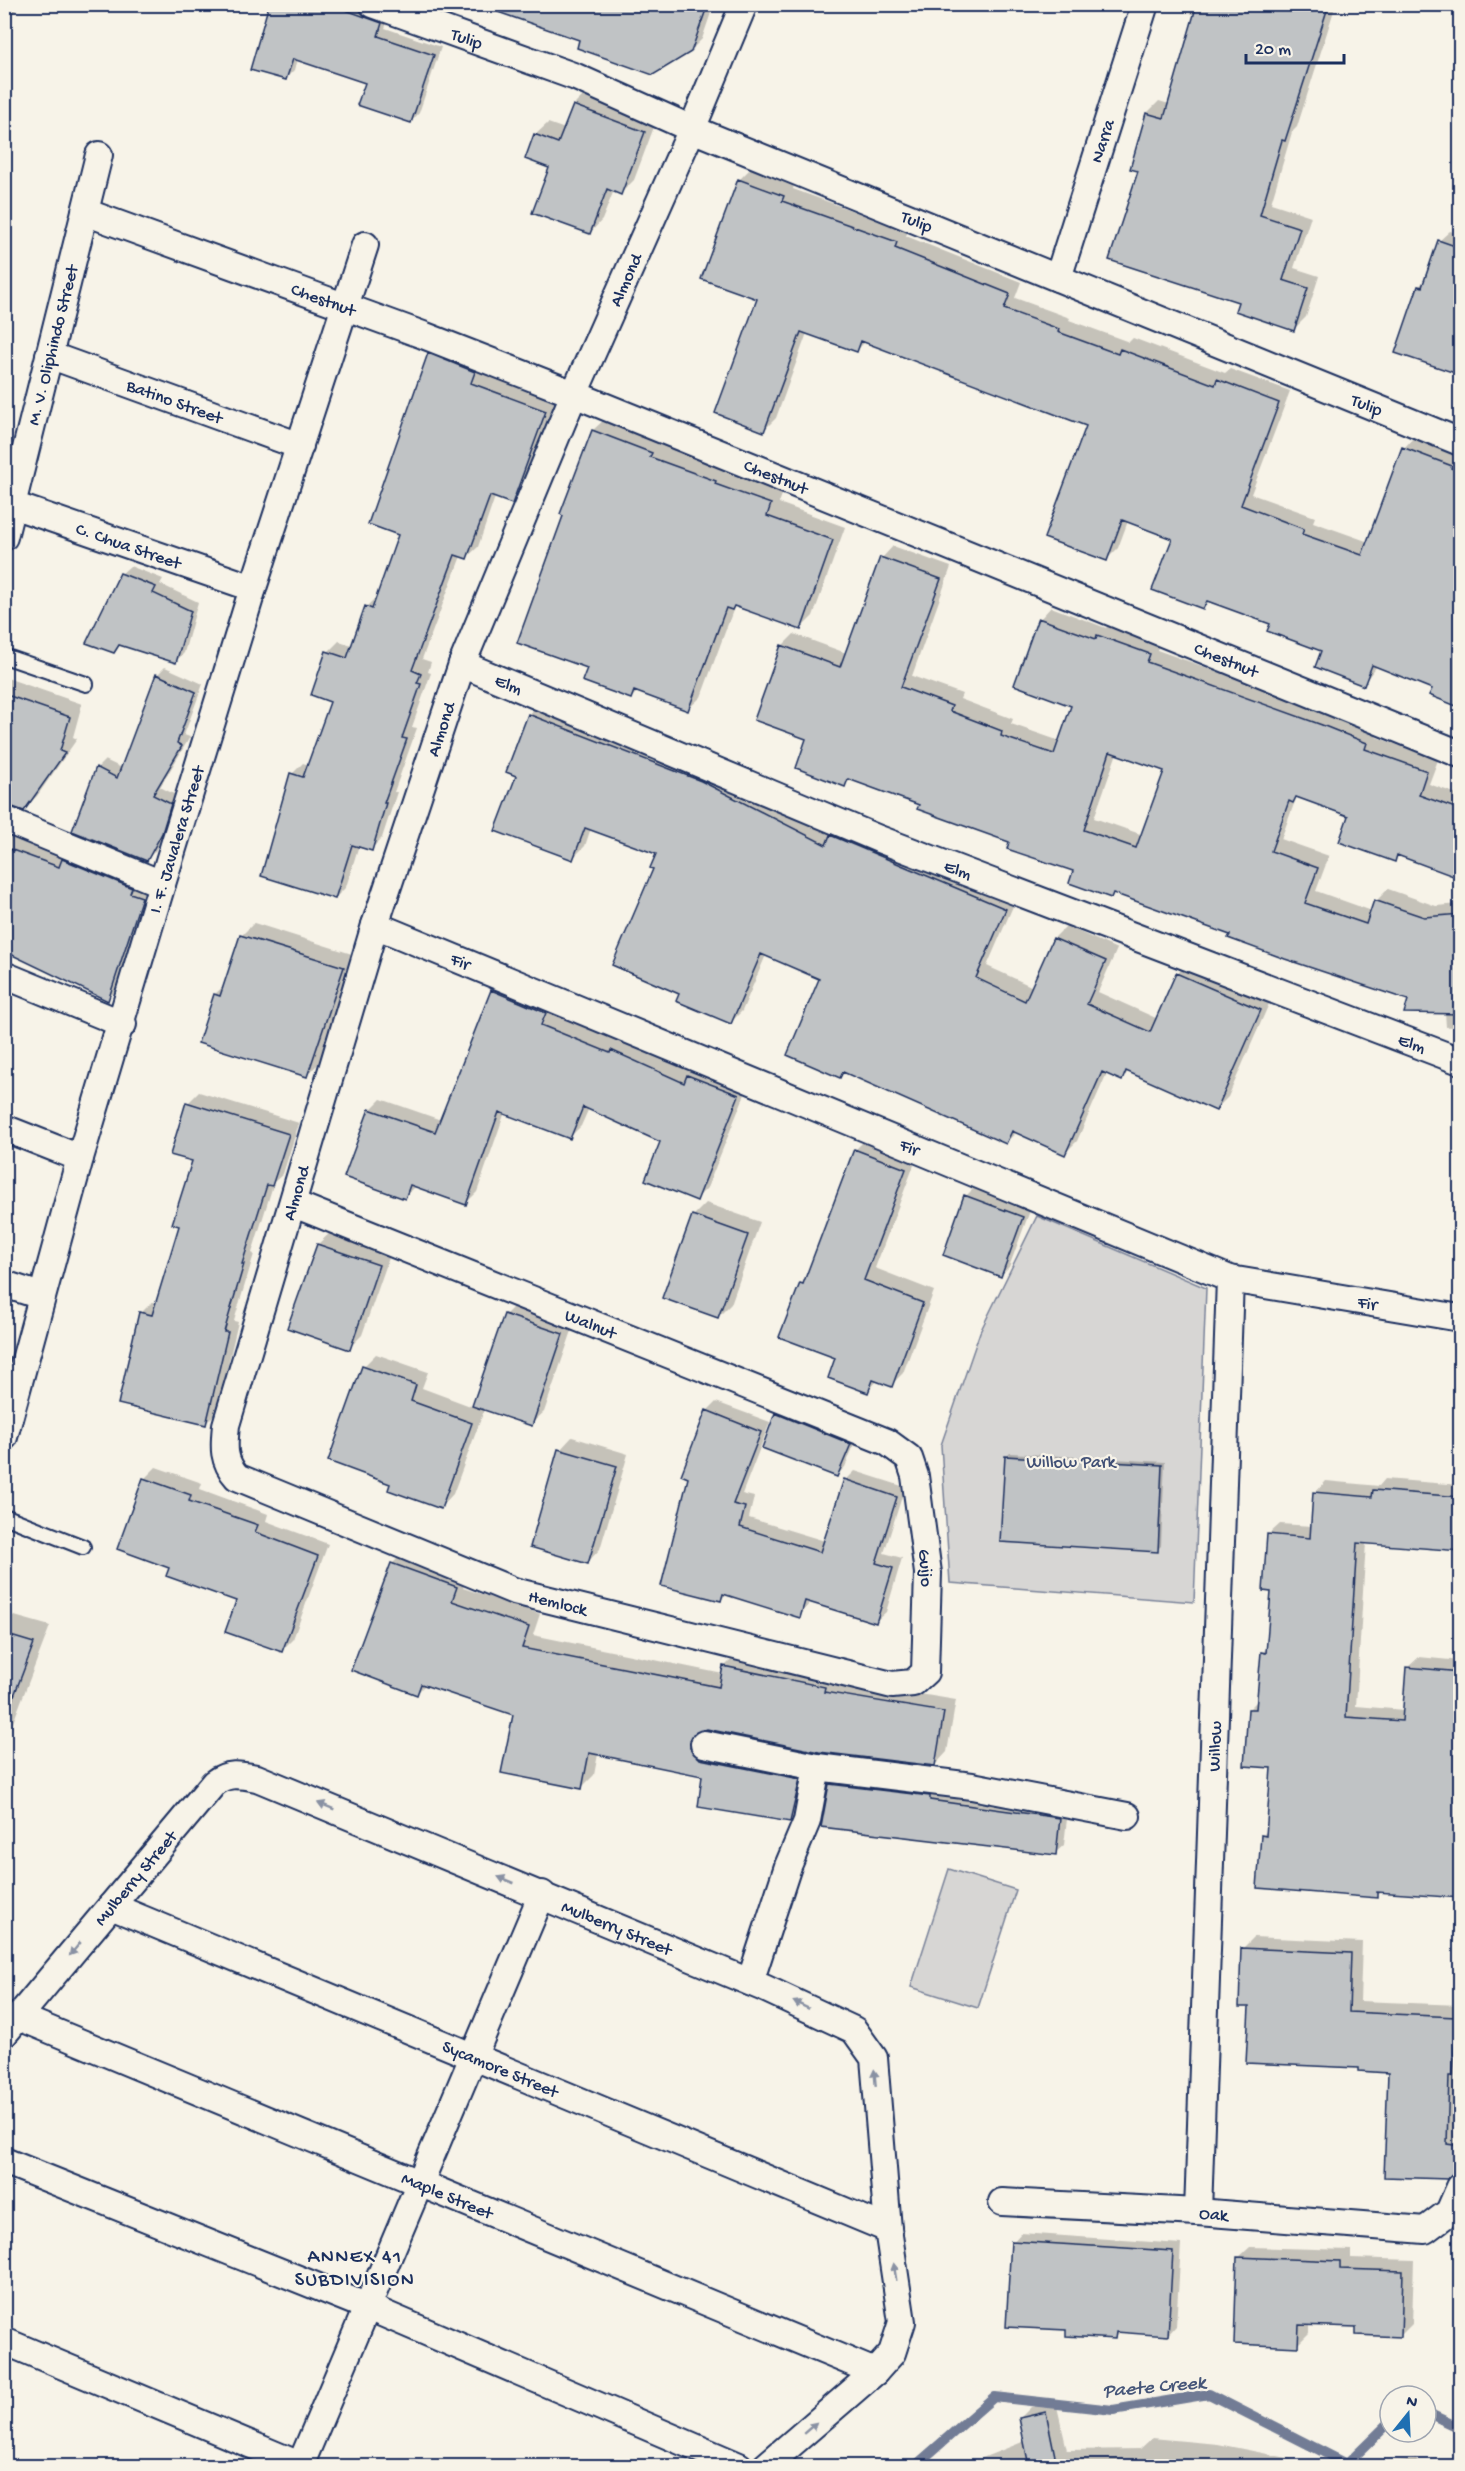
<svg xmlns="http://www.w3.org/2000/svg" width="1465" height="2471" font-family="'Gochi Hand',sans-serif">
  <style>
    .green { fill: #d7d6d4; stroke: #798299; stroke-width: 1.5 }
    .shadow { fill: #0003; fill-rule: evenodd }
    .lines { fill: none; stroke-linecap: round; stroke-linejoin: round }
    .stream { stroke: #727c95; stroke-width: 10 }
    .building { fill: #c0c3c5; stroke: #1b2f5e; stroke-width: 1.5; fill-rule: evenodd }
    .lane-casing { stroke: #1b2f5e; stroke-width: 18 }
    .street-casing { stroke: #1b2f5e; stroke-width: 30 }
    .lane { stroke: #f7f3e8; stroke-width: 14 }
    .street { stroke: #f7f3e8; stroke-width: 26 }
    .oneway { fill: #8991a3 }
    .labels { text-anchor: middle; stroke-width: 4.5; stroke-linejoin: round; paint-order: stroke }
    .street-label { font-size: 18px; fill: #1b2f5e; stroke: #f7f3e8 }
    .park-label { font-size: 18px; fill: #415076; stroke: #f7f3e8 }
    .neighbourhood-label { font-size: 20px; letter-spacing: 1.5px; fill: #1b2f5e; stroke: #f7f3e8 }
    .water-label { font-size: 20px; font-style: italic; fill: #465679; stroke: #f7f3e8 }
  </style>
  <rect width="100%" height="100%" fill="#f7f3e8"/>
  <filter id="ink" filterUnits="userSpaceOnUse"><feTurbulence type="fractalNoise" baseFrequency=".0167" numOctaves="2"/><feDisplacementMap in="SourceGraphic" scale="12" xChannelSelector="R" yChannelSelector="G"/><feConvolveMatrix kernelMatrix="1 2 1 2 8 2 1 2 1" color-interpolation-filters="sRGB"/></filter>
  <g filter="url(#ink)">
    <path class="green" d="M1037,1216L1206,1288L1194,1602L950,1583L941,1445L980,1332Z
      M949,1869L1016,1890L978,2008L911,1987Z"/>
    <path class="shadow" d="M4,4H22L4,22Z
      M271,4H357L390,15L385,28L441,47L419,113L411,122L367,82L297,59L294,70L286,78Z
      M478,4H714L702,39L690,51L581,39Z
      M1184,4H1336L1297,127L1292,132L1271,203L1311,216L1294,268L1319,276L1306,317L1294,329L1240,301L1139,170L1131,168L1147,113L1159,101L1169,104L1195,15L1182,11Z
      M586,93L657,119L634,180L621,193L614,190L602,220L590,233L535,135L548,123L565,129L574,105Z
      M751,168L794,184L793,189L908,231L906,236L1021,282L1015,298L1070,318L1069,320L1129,342L1133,338L1225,373L1230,369L1290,391L1251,494L1315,517L1313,522L1369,542L1404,448L1415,436L1460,454V706L1434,689L1377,666L1363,684L1323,650L1272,623L1210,600L1203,608L1174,538L1128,521L1118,548L1106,560L1088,425L865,342L856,351L807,333L776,418L764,430L759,299L703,278L740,179Z
      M1450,231L1460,234V373L1419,286L1426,280L1439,241Z
      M440,343L485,360L481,372L556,400L523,491L512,502L495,497L478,547L466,558L461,556L422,659L431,662L428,672L431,673L412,727L417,728L394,792H397L382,838L371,849L359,845L346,887L335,898L292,774L303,763L309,765L332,701L328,652L339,641L352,645L366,607L377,596L400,534L429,354ZM297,774L310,778L297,777Z
      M606,418L664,440L662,444L728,469L727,471L783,492L779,503L845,527L813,616L800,629L735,605L701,697L688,709L638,691L631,698L589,667L565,515L561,514L593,430Z
      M893,546L951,567L912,676L962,694L960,699L1013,719L1011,724L1060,741L1073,705L1040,619L1051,607L1106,628L1110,624L1160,642L1157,650L1334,713L1378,732L1376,737L1438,760L1429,784L1460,795V877L1400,855L1394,860L1350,816L1297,796L1281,839L1329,856L1316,891L1372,911L1376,901L1388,889L1436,906L1460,904V1026L1446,1027L1445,1012L1114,892L1110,896L1075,870L921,804L851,779L845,785L808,738L782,646L794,634L846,653L882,558ZM1117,753L1166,770L1143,835L1094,818Z
      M130,566L163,579L160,584L198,602L184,653L176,661L121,644L114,651L121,574Z
      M165,667L203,684L184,735L190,737L160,787L178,796L170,823L155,851L146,860L97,768L105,760L122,768L157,675Z
      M4,677L82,704L73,737L77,739L37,796L23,809L4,804Z
      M541,702L1017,897L987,966L1033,987L1054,938L1066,926L1117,949L1098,992L1158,1019L1178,973L1190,961L1272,997L1228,1097L1216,1109L1129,1071L1121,1079L1107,1073L1077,1141L1065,1153L1017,1132L1006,1142L845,1071L840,1076L821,978L766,955L742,1011L730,1023L681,993L655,869L658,853L591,828L585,846L573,858L518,775L508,772L529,714Z
      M4,813L154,883L121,986L107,999L4,949Z
      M254,923L355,955L319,1063L306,1076L200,1042L215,994L226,984L241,936Z
      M504,980L556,1002L551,1014L621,1042L623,1040L693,1071L699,1064L749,1084L707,1188L696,1199L662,1141L589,1108L581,1126L570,1137L505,1112L477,1192L466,1203L416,1186L405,1197L370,1110L381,1099L441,1120L493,991Z
      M199,1092L299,1123L283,1174L274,1182L252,1253L254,1254L234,1321L238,1322L217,1412L206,1423L141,1313L152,1302L157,1303L181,1225L194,1160L188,1103Z
      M867,1138L917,1157L875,1268L934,1291L903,1373L891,1385L878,1380L868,1391L801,1284L808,1277L855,1150Z
      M974,1188L1031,1208L1009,1267L1001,1275L966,1196Z
      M706,1203L760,1222L731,1304L718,1317L693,1216Z
      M331,1232L391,1252L362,1335L349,1348L318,1244Z
      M518,1302L575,1322L544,1412L531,1424L485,1408L453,1494L441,1507L392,1483L363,1367L376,1354L428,1372L422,1388L473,1407L505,1315Z
      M716,1402L770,1422L742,1494L754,1497L749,1518L825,1541L846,1480L855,1471L905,1487L884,1553L902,1558L886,1612L876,1621L811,1601L800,1616L726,1594L721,1600L707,1411Z
      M785,1406L858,1435L845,1467L837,1475L777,1414Z
      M572,1437L628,1454L600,1549L588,1562L560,1450Z
      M1010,1453L1165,1462L1161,1546L1157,1550L1006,1457Z
      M156,1467L202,1483L200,1489L268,1514L266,1521L328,1544L293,1639L281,1651L238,1601L171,1567L144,1479Z
      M1385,1479L1460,1485V1550L1366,1542L1356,1706L1404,1710L1407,1668L1419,1657L1460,1661V1896L1382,1891L1376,1896L1262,1836L1268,1830L1272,1767L1249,1709L1258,1700L1262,1653L1268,1647L1272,1591L1268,1535L1280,1524L1312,1526L1315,1493L1326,1481L1379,1486Z
      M405,1551L469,1574L463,1588L540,1614L533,1635L723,1674L725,1666L737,1654L836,1680L956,1700L947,1752L935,1765L701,1728L702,1737L811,1766L802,1808L790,1821L704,1775L598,1754L594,1775L582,1787L515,1714L426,1684L417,1693L392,1564Z
      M4,1613L50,1626L4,1746Z
      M839,1776L1068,1810L1064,1845L1055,1853L831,1784Z
      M1254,1937L1362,1942L1360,2001L1460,2005L1457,2166L1389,2071L1359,2067L1250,2006L1242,1949Z
      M1021,2233L1181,2244L1176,2326L1168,2335L1121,2331L1115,2337L1068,2329L1013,2242Z
      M1250,2247L1351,2250V2258L1414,2260L1412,2324L1401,2335L1358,2326L1309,2324V2333L1297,2345L1238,2258Z
      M1460,2250V2264L1457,2263Z
      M1056,2402L1067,2450L1140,2449L1152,2438L1218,2444L1292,2459L1291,2465L1304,2466H962L1025,2441L1020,2418L1031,2407Z
      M1417,2459L1418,2466H1357Z"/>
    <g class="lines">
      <path class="stream" d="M1426,2412L1460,2428
        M915,2466L994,2397L1113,2410L1209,2394L1347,2464L1390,2422"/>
    </g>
    <path class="building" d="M269,4H329L382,23L378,36L434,55L411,123L357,105L365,83L293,59L286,80L250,70Z
      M489,4H708L691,52L653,75L577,48L579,40L489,9Z
      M1197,4H1329L1285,141L1282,140L1260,215L1300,228L1283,280L1308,288L1294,331L1235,311L1238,302L1109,260L1138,171L1130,169L1146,113L1164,118Z
      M573,105L645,132L621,195L607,189L590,234L532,213L549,168L525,159L534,134L558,143Z
      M738,179L784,196L782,201L897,242L895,248L1010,294L1004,309L1059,329L1058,332L1118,354L1120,349L1215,385L1217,379L1279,403L1241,505L1304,529L1302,534L1362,555L1402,447L1452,466L1451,468L1461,472V708L1429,695L1432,689L1372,665L1364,686L1315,667L1321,651L1267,631L1270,624L1207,601L1203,609L1152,590L1172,539L1122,520L1107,561L1044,538L1086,426L861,341L857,352L801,332L764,432L715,413L757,299L701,279Z
      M1438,240L1461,248V375L1395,353L1418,286L1422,287Z
      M428,353L475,372L471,383L546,411L512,504L490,496L467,559L455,555L412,670L421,674L417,683L421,684L402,738L407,739L384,803H386L372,851L352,845L335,899L261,876L290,773L303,777L330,702L311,695L326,651L347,658L365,606L372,609L398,535L368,524Z
      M592,430L652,453L650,457L716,481L715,484L771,504L767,516L833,540L801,630L734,606L732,610L726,608L688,711L634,691L631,699L582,681L587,668L517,643L563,516L560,514Z
      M880,557L941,579L901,687L952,706L950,711L1002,731L1001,736L1054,754L1071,706L1014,685L1038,618L1096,639L1097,635L1150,654L1147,662L1322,725L1367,743L1365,749L1427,771L1419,795L1461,810V879L1397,855L1395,862L1339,842L1348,816L1296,797L1293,803L1289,801L1271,851L1318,868L1305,903L1366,924L1374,900L1424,917L1461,914V1014L1404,1013L1408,1000L1285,959L1228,938L1230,935L1113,893L1111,898L1069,883L1073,871L1007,849L1009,842L917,809L919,805L848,779L845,787L796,768L806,739L754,720L781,645L840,667ZM1110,752L1164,771L1136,848L1084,830Z
      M120,573L156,587L153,593L191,611L176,663L119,645L114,653L86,643Z
      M156,674L196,692L177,743L182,746L153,795L171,804L162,833L147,861L72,831L96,767L117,778Z
      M4,694L70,717L60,751L65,753L24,811L4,804Z
      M528,714L701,781L826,845L830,835L1006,909L976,978L1025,1001L1053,938L1106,961L1087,1004L1150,1032L1176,973L1261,1010L1216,1111L1126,1071L1122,1081L1102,1072L1065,1155L1012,1131L1006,1144L843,1072L840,1078L787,1055L819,979L761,954L731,1024L676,1001L679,994L612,965L653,869L650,868L656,854L585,828L573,860L495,831L516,776L506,772Z
      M4,847L59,867L62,859L132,888L130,893L142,897L108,1001L4,951Z
      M240,935L344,967L307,1077L198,1043L214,994L220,996Z
      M491,990L546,1013L541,1025L610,1053L611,1050L684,1083L687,1075L739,1095L697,1201L645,1180L660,1142L583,1107L570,1139L499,1112L466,1205L410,1185L405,1199L344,1177L369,1109L435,1132Z
      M186,1102L289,1134L272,1186L267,1185L242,1264H244L224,1332H228L206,1425L118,1404L139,1312L152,1315L179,1226L172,1224L192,1161L170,1155Z
      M854,1149L906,1169L864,1280L923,1303L892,1387L873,1380L868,1393L828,1378L835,1358L779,1337L800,1283L803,1284Z
      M964,1195L1023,1217L1001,1277L943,1255Z
      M692,1215L748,1235L718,1318L662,1298Z
      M317,1244L379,1265L350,1350L287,1328Z
      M504,1314L563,1334L532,1426L472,1406Z
      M362,1366L416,1385L411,1401L472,1423L441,1509L388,1490L390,1484L328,1461Z
      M706,1410L761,1432L733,1504L745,1507L740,1527L820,1552L844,1479L897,1497L876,1563L893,1568L876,1623L805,1601L800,1618L723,1594L721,1601L661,1586L688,1478L681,1475Z
      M775,1413L851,1444L837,1477L762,1448Z
      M558,1449L617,1466L588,1564L530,1547Z
      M1005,1456L1162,1465L1158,1552L1000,1542Z
      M143,1478L191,1495L189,1501L258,1525L255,1532L318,1556L282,1652L225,1632L236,1601L166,1576L169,1568L117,1549Z
      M1373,1490L1461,1497V1551L1357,1543L1346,1717L1402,1721L1406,1667L1461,1672V1898L1377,1892V1898L1257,1888L1261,1835L1266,1836L1271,1768L1244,1766L1248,1709H1256L1261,1652L1266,1653L1271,1592L1263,1591L1267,1534L1310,1538L1313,1492L1372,1497Z
      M391,1563L457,1587L452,1601L529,1627L522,1648L719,1687L723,1666L825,1687L824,1692L944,1712L935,1766L819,1752L707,1729L693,1734L690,1748L700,1759L800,1779L790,1822L698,1807L702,1776L589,1753L582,1789L501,1773L513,1715L421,1684L417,1695L351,1670Z
      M4,1634L34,1643L7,1714H4Z
      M829,1784L930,1796V1800L1060,1818L1056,1855L821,1827Z
      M1241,1948L1351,1953L1349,2012L1456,2017L1453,2076H1449L1447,2144L1461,2146V2172L1452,2175L1448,2179L1384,2177L1388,2073L1358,2071V2068L1246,2063L1249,2007H1239Z
      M1011,2241L1173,2251L1168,2336L1116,2332L1115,2339L1066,2336V2330L1006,2327Z
      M1237,2257L1340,2261V2269L1403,2271L1401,2337L1356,2335V2327L1299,2325L1298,2347L1234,2344Z
      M1046,2412L1057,2466H1029L1019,2418Z"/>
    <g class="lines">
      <g class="lane-casing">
        <path id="lane" d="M4,656L86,684
          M4,1516L83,1547"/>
      </g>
      <g class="street-casing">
        <g id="street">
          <path id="s1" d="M373,4L576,77L692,129L1460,442"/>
          <path id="s2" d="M85,212L423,335L574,394L1460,754"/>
          <path id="s3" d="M1058,278L1145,4"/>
          <path id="s4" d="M49,355L300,446"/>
          <path id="s5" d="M4,502L253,588"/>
          <path id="s6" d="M4,537L99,155"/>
          <path id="s7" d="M462,664L879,839L1460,1061"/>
          <path d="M4,819L162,884"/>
          <path id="s8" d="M375,925L1230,1279L1460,1318"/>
          <path d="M4,975L123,1024"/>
          <path d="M4,1128L80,1158"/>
          <path id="s9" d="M294,1204L887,1442L909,1458L915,1476L928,1573L925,1672L913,1683L892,1685L514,1591L237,1477C222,1460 224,1446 226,1425L375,925L462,664L574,394L692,129L744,4"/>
          <path d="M4,1284L41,1296"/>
          <path id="s10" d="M4,1437L80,1158L162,884L253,588L365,245"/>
          <path d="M704,1744L817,1767L972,1786L1127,1816"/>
          <path id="s11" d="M111,1906L888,2229"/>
          <path d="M750,1982L788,1866L807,1821L817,1767"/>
          <path id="s12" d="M19,2017L875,2372"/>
          <path id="s13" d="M4,2034L214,1783C228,1772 241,1775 257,1778L764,1988L854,2030L874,2058L888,2229L902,2322L892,2353L875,2372L766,2466"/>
          <path d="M4,2161L368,2307L739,2466"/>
          <path id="s14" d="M1002,2202L1198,2212L1425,2230L1449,2212L1460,2187"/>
          <path id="s15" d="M1198,2212L1230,1279"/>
          <path d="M4,2341L302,2466"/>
          <path d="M300,2466L542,1894"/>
        </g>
      </g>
      <use href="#lane" class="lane"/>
      <use href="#street" class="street"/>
    </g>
    <defs><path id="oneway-solid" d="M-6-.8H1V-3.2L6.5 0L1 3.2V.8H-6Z" transform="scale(1.5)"/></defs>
    <g class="oneway">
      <use href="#oneway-solid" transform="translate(326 1806) rotate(-158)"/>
      <use href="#oneway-solid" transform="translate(506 1880) rotate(-158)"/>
      <use href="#oneway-solid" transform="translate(75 1949) rotate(130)"/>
      <use href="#oneway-solid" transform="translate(801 2005) rotate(-155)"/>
      <use href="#oneway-solid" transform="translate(875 2078) rotate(-95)"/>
      <use href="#oneway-solid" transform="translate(895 2272) rotate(-99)"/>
      <use href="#oneway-solid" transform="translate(810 2428) rotate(-41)"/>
    </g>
  </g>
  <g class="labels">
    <g class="street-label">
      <text dy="6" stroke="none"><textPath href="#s1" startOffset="100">Tulip</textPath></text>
      <text dy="6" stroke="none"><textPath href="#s3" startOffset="144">Narra</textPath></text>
      <text dy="6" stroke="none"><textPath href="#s1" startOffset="586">Tulip</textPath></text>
      <text dy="6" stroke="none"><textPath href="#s9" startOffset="2878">Almond</textPath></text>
      <text dy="6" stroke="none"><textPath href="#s2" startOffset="254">Chestnut</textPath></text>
      <text dy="6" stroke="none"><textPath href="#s6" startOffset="198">M. V. Oliphindo Street</textPath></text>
      <text dy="6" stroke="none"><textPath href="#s4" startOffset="134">Batino Street</textPath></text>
      <text dy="6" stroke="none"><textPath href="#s1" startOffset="1072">Tulip</textPath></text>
      <text dy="6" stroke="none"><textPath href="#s2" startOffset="740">Chestnut</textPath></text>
      <text dy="6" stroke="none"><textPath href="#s5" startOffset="132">C. Chua Street</textPath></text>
      <text dy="6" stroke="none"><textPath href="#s2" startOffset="1226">Chestnut</textPath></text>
      <text dy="6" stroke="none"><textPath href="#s7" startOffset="51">Elm</textPath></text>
      <text dy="6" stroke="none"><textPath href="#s9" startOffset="2392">Almond</textPath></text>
      <text dy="6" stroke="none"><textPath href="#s10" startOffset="622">I. F. Javalera Street</textPath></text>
      <text dy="6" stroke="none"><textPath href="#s7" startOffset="537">Elm</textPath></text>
      <text dy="6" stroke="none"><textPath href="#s8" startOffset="93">Fir</textPath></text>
      <text dy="6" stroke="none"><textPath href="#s7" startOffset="1023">Elm</textPath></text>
      <text dy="6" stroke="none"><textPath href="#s8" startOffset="579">Fir</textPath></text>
      <text dy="6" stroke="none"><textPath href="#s9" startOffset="1906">Almond</textPath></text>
      <text dy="6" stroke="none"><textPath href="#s8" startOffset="1065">Fir</textPath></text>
      <text dy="6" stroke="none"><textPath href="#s9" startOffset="320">Walnut</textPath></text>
      <text dy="6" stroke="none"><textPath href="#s9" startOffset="778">Guijo</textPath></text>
      <text transform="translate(558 1602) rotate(14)" y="6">Hemlock</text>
      <text dy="6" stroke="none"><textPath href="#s15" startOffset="466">Willow</textPath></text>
      <text dy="6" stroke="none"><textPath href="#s13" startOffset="204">Mulberry Street</textPath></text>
      <text dy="6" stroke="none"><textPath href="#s13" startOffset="762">Mulberry Street</textPath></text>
      <text dy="6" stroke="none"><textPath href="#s11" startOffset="422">Sycamore Street</textPath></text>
      <text dy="6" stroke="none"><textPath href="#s12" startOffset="464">Maple Street</textPath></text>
      <text dy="6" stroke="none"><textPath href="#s14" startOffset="212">Oak</textPath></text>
    </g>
    <g class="park-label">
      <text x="1071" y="1467">Willow Park</text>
    </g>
    <g class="neighbourhood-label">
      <text x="355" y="2262">ANNEX 41<tspan x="355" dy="23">SUBDIVISION</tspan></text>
    </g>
    <g class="water-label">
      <text transform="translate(1154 2385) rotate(-5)" y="7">Paete Creek</text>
    </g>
  </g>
  <rect width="1465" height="2471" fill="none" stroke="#f7f3e8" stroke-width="24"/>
  <rect x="12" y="12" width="1441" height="2447" fill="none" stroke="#1b2f5e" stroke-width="2" filter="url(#ink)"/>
  <g transform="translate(1408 2414) rotate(18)"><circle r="28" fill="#f7f3e8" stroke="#9fa5b1" stroke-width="1.5"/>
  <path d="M0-4.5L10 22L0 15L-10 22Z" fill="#1f6fb2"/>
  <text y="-9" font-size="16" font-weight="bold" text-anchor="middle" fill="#1b2f5e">N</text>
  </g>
  <path d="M1246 54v9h98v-9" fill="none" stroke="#1b2f5e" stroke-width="3"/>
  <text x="1255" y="54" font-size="18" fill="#1b2f5e" stroke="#f7f3e8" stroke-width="4.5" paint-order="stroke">20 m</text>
</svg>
